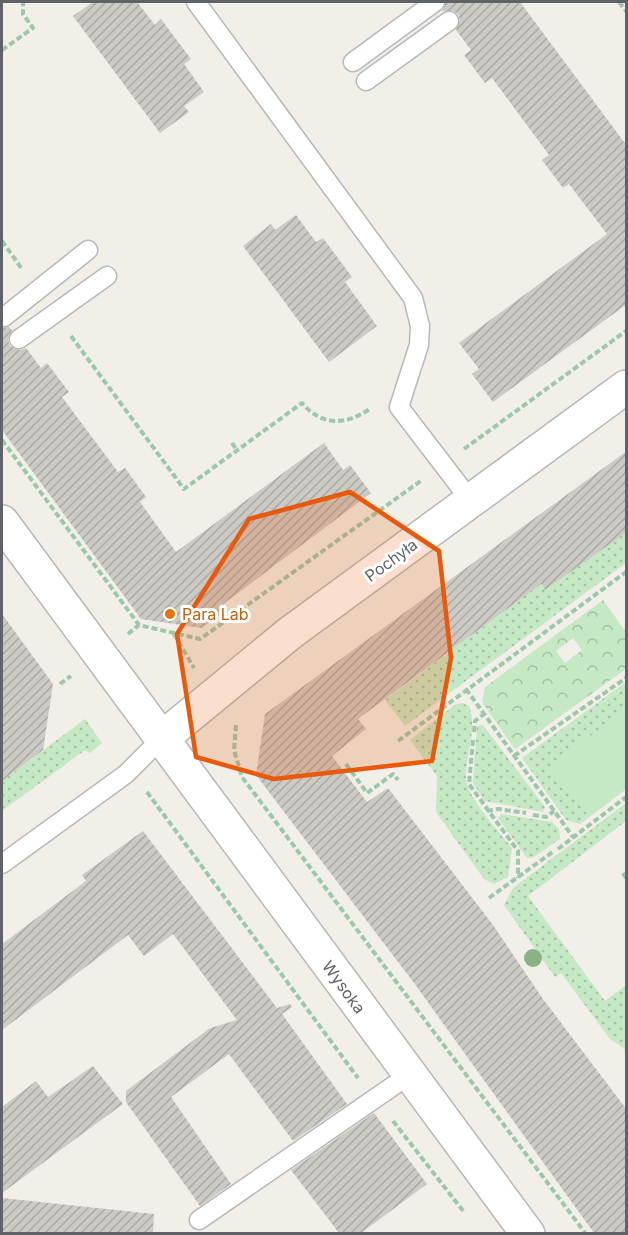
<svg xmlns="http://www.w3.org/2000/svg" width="628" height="1235" font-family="Inter,sans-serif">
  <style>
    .grass { fill: url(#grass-dots) }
    .park { fill: url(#park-crowns); fill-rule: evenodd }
    .pitch { fill: #c5e8c5 }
    .building { fill: url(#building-hatch) }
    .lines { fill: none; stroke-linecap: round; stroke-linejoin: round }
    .service-casing { stroke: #b5b8bc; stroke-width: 21 }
    .minor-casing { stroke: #b5b8bc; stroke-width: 36 }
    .path { stroke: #9cc7a9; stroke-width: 4; stroke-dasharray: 6 3; stroke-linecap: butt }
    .service { stroke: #fff; stroke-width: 18 }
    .minor { stroke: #fff; stroke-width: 33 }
    .tree { fill: #89b387 }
    .marked { fill: #e8590c; fill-opacity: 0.2; stroke: #e8590c; stroke-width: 4.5; stroke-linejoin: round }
    .food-dot { fill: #e8710a; stroke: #fff; stroke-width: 2 }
    .labels { text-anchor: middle; stroke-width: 6; stroke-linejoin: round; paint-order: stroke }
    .street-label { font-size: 16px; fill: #5f6368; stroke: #fff }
    .food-label { font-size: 16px; fill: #c56008; stroke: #fff; text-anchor: start }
  </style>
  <defs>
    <pattern id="grass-dots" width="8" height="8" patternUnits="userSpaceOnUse" patternTransform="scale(1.5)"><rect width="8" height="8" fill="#c5e8c5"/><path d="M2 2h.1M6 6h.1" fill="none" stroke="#a3c0a4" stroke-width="1.8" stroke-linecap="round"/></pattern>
    <pattern id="park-crowns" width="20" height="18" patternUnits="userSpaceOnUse" patternTransform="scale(1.5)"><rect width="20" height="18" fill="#c5e8c5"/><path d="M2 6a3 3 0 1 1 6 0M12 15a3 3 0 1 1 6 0" fill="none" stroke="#a3c0a4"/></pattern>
    <pattern id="building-hatch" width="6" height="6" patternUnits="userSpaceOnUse" patternTransform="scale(1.5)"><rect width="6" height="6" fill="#cccac5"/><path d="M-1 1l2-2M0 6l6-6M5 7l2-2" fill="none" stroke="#a9a8a4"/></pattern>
  </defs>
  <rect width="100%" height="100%" fill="#f1efe8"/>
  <path class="grass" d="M626,532V563L405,726L385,700L540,584L545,590Z
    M626,682V789L580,824L566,820L522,758Z
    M462,703L469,706C478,728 465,755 466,779C467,797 500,833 512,848L508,877L494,884L484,879L436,812L437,776L410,740L456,704Z
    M85,719L102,743L90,753L85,750L2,811V781Z
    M483,725L545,807L543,812L485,801L473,783L477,726Z
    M626,803V821L528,896L605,1001L626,985V1050L610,1039L561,973L555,977L504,905L513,888Z
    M501,814L552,822L559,829L560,839L532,858H527L498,818Z"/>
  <path class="park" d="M603,600L626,632V669L515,749L482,702L485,687ZM573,638L582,650L565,663L556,651Z"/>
  <path class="pitch" d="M626,709V789L589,817L550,766Z"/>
  <path class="building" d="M93,2H137L155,25L161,19L191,59L184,64L204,92L184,106L189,112L160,133L73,16Z
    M446,2H520L627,146V304L493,402L472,374L479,369L459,343L607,234L569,184L563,188L542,160L549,155L492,78L485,83L464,55L471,50L456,30L460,20L458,14L453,11H442Z
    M296,215L316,242L323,238L352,277L345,282L377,326L329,362L243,246L271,224L275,230Z
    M9,327L12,330L8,340L10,346L20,350L26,348L41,368L47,363L69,392L62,397L118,472L125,468L146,497L140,502L176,552L324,443L343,470L350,465L371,493L218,608L221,614L202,628L141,619L2,430V328Z
    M627,451V532L545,590L541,584L358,719L366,729L332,756L367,802L388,788L493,925L543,999L627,1110V1233H594L414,983L256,775L265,714Z
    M2,614L53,684L43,750L2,781Z
    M143,831L277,1008L290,1004L292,1007L282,1014L347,1104L293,1141L229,1054L171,1097L231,1184L200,1206L126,1102V1091L210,1028L237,1020L173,934L144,956L128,935L2,1030V944L86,881L82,875Z
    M93,1066L123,1104L2,1193V1107L36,1081L48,1097Z
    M374,1113L427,1184L361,1233H339L291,1170Z
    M2,1198L154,1214L153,1233H2Z"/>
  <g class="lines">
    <g class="service-casing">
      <path id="service" d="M196,2L413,298L420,326L419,345L399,407L471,501
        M353,62L435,2
        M366,81L449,21
        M4,317L88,250
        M19,339L107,276
        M2,864L126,774L161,739
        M199,1220L409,1075"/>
    </g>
    <g class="minor-casing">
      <path id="minor" d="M2,522L528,1234
        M161,739L290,633L626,387"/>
    </g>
    <path class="path" d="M619,2L626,11
      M2,50L33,28L23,14V2
      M2,241L22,269
      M71,336L184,489L302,403C322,427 347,425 371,408
      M2,440L139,625L200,639L422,480
      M232,443L236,449
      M464,449L626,331
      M128,634L139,625
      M174,634L194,668
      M60,684L71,676
      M466,689L573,837
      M236,725L234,750L242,777L586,1234
      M474,732L475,721L485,713
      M473,740L469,784L518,851V878
      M398,741L626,572
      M514,756L626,678
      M346,764L367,793L393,774L398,780
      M147,792L358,1078
      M487,811L498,809L526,813
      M533,815L546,817L554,811
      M558,849L626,797
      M623,873L626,878
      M489,898L554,851
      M393,1121L464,1212"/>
    <use href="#service" class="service"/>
    <use href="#minor" class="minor"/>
  </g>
  <circle class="tree" cx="533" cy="958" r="9"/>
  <path class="marked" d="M350,492L439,551L451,658L432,761L274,779L196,757L177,634L249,519Z"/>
  <circle class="food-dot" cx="170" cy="614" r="6"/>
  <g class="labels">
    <g class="street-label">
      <text transform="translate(391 560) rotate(-36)" y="6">Pochyła</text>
      <text transform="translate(344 987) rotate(54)" y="6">Wysoka</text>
    </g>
    <g class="food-label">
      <text x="182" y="620">Para Lab</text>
    </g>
  </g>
  <rect width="628" height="1235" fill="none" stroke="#5f6368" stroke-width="6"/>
</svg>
